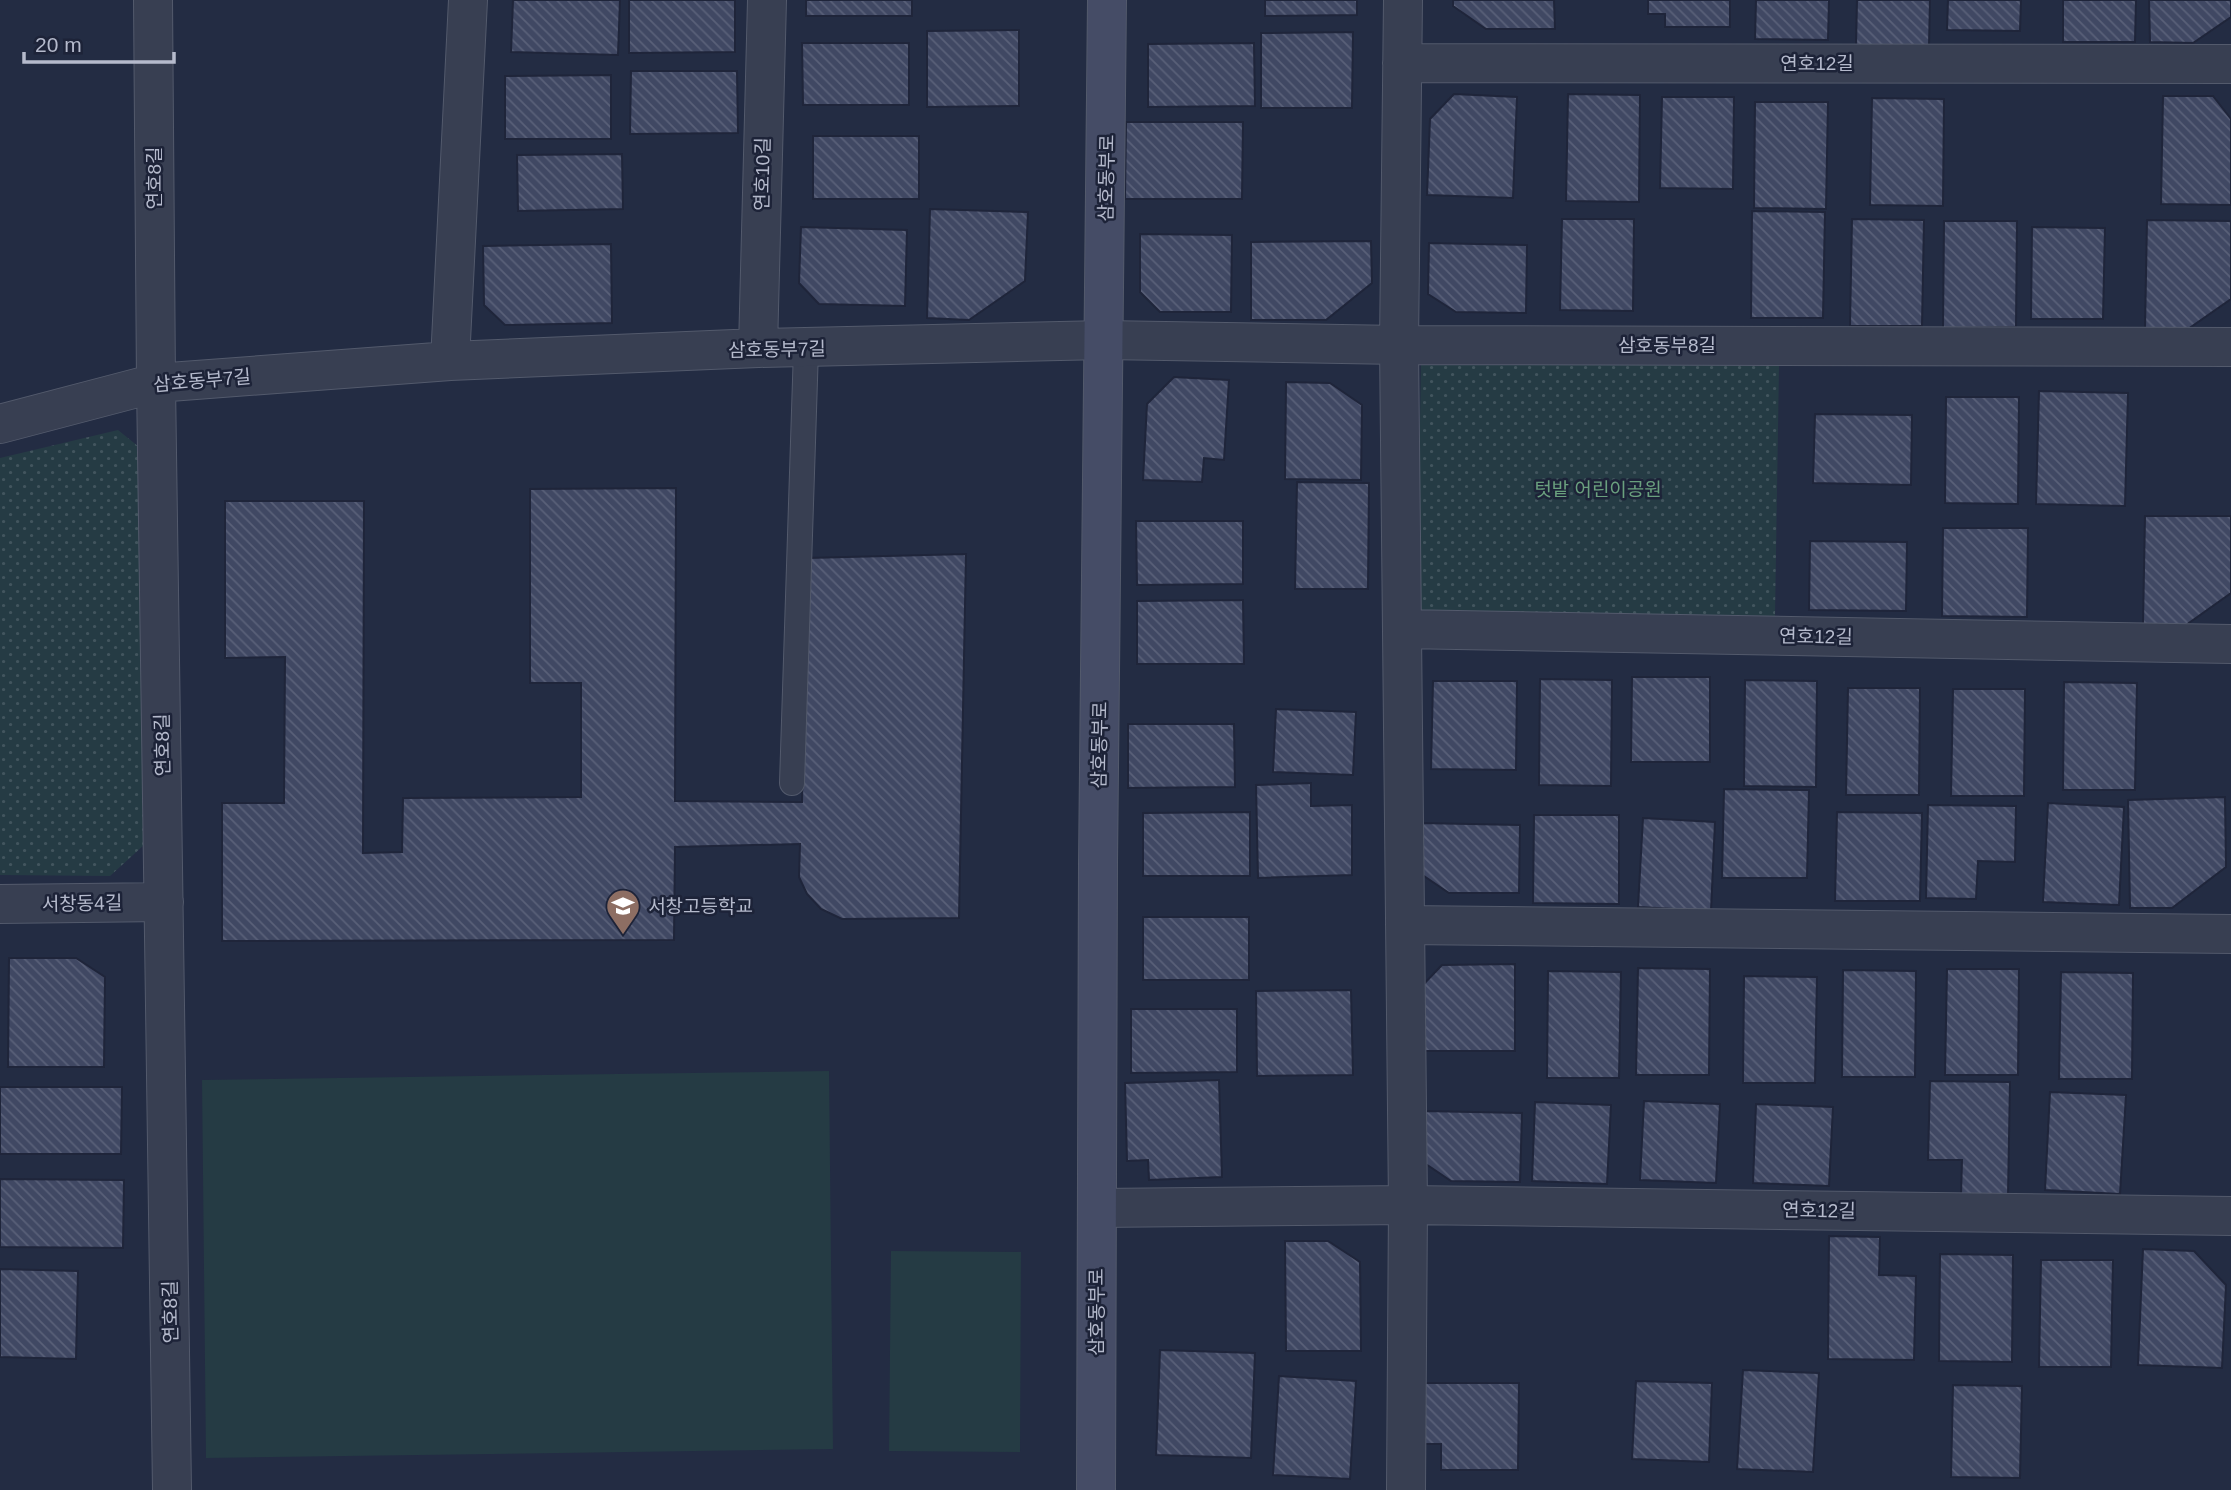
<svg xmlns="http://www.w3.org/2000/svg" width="2231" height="1490" font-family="Arial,'Noto Sans KR',sans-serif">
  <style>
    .grass { fill: #253b44 }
    .park { fill: url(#park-dots) }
    .building { fill: url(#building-back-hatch); stroke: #1f253a; stroke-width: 2 }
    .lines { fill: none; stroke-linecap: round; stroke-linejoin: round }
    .lane-casing { stroke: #535a6c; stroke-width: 26 }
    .street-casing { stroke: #535a6c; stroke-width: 40 }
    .secondary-casing { stroke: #535a6c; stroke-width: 40 }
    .lane { stroke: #383f52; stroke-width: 24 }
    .street { stroke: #383f52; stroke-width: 38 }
    .secondary { stroke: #454c66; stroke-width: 38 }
    .labels { text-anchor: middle; stroke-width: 5; stroke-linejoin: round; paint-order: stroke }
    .street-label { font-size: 19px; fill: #b5bacc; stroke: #1d2338 }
    .park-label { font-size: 19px; fill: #6aa07e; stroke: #1d2338 }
    .poi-label { font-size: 19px; fill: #b5bacc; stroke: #1d2338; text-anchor: start }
  </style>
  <defs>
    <pattern id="park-dots" width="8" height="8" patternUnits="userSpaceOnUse" patternTransform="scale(1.75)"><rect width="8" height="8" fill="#253b44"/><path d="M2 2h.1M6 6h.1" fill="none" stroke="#42555e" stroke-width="1.8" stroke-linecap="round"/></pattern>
    <pattern id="building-back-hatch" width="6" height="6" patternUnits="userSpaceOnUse" patternTransform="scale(1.75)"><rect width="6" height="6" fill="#404863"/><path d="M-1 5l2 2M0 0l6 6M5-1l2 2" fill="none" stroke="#596078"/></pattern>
  </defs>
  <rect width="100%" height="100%" fill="#232c43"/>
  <path class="grass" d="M829,1071L833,1449L206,1458L202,1080Z
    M891,1251L1021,1252L1020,1452L889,1451Z"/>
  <path class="park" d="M1421,361L1779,366L1775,616L1417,612Z
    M118,430L144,451V845L110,876L0,875V458Z"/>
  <path class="building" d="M513,0H620L618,55L511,52Z
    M629,0H735V52L629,53Z
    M806,0H912V16H806Z
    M1265,0H1357V15L1265,16Z
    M1453,0H1554L1555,29H1486L1453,6Z
    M1648,0H1730V27H1665V14H1648Z
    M1756,0H1829L1828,40L1755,39Z
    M1857,0H1930L1929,46L1856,45Z
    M1948,0H2021L2020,31L1947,30Z
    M2063,0H2136L2135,42H2063Z
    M2149,0H2231V17L2193,43L2150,42Z
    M1019,30V106L927,107V31Z
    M1353,32L1352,108H1261V33Z
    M802,43H909V105H803Z
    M1254,43L1255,106L1148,107V44Z
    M631,71H737L738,133L630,134Z
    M611,75V139H505V76Z
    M1454,94L1517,97L1513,198L1427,195L1430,119Z
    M1568,94L1640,95L1639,202L1566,201Z
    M2163,96H2213L2231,119V205L2161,204Z
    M1662,97H1734L1733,189L1660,188Z
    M1872,98L1944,99L1943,206L1870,205Z
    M1755,102H1828L1826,209L1754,208Z
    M1126,122H1243L1242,199H1125Z
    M813,136H919V199H813Z
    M622,154L623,209L518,211L517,155Z
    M930,209L1028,212L1025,281L969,320L927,318Z
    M1752,211L1825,212L1823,318H1751Z
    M1562,219H1634L1633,311L1560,310Z
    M1852,219L1924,220L1922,326H1850Z
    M2147,220L2231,221V299L2188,329H2145Z
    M1944,221H2017L2016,327L1943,328Z
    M801,227L907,230L905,306L819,304L799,283Z
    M2032,227L2105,228L2103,319H2031Z
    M1140,234L1232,235L1231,312H1160L1140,292Z
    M1371,241L1372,283L1326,320H1251V242Z
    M1429,243L1527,245L1526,313L1456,312L1428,294Z
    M611,244L612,323L505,325L484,305L483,246Z
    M1174,377L1229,380L1224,460L1204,458L1202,482L1143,480L1147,404Z
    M1286,382L1330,383L1362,405L1361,480L1285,479Z
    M2039,391L2128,393L2125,506L2036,504Z
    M1946,397H2019L2018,504L1945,503Z
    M1815,414L1912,415L1911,485L1813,483Z
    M1297,482L1369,483L1368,589H1295Z
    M676,488L675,801L802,802L807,558L966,554L959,918L842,919L821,909L807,894L799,877L800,844L675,847L674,940L222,941V803H284L285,657L225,658V501H364L363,853L402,852L403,798L581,797V683H530V489Z
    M2145,516H2231V593L2186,625L2143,624Z
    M1136,521H1243V584L1137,585Z
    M1943,528H2028L2027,617L1942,616Z
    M1810,541L1907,542L1906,611L1809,610Z
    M1243,600L1244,664H1137V601Z
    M1632,677H1710V762H1631Z
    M1540,679L1612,680L1611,786L1539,785Z
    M1745,680L1817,681L1816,787L1744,786Z
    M1433,681H1517L1516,770L1431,769Z
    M2064,682L2137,683L2135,790H2063Z
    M1848,688H1920L1919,795H1846Z
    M1953,689H2025L2024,796H1951Z
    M1276,709L1356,712L1353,775L1273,772Z
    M1128,724H1234L1235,787L1128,788Z
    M1311,783V806L1352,805V875L1258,878L1256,785Z
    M1724,789L1809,790L1807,878H1722Z
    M2225,797L2226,867L2172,908H2130L2128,800Z
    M2048,803L2124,807L2119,905L2043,902Z
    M1928,805L2016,806L2015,862L1978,861L1976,899L1926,898Z
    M1250,812V876H1143V813Z
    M1837,812L1922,813L1920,901H1835Z
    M1534,815H1619V904L1533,903Z
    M1643,818L1715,822L1711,911L1638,907Z
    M1421,823L1520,825L1519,893H1449L1421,874Z
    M1143,917H1249V980H1143Z
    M9,958H76L105,977L104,1067H8Z
    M1515,964V1051H1418V990L1442,965Z
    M1638,968L1710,969L1709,1075H1636Z
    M1947,969H2019L2018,1075H1945Z
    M1843,970L1916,971L1915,1077H1842Z
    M1548,971L1621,972L1619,1078H1547Z
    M2061,972L2133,973L2132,1079H2059Z
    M1744,976L1817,977L1815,1083H1743Z
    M1351,990L1353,1075L1257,1076L1256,991Z
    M1131,1009H1237V1072L1131,1073Z
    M1219,1080L1222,1177L1149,1180L1148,1160L1127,1161L1125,1083Z
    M1930,1081L2010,1082L2008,1196L1961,1195L1962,1160H1928Z
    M0,1087H122L121,1154H0Z
    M2050,1092L2126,1095L2120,1194L2045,1190Z
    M1644,1101L1720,1104L1716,1183L1640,1180Z
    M1535,1102L1611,1105L1607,1184L1532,1181Z
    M1756,1104L1833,1107L1829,1186L1753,1183Z
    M1424,1111L1522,1113L1520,1182L1451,1181L1423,1162Z
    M0,1179L124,1180L123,1248L0,1247Z
    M1829,1236L1880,1237L1879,1275L1916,1276L1914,1360L1828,1359Z
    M1285,1241H1328L1360,1262L1361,1351H1286Z
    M2143,1249L2194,1251L2226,1285L2222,1368L2138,1365Z
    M1940,1254L2013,1255L2012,1362L1939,1361Z
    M2041,1260H2113L2111,1367H2039Z
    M0,1269L78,1271L76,1359L0,1357Z
    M1160,1350L1255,1353L1251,1458L1156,1455Z
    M1743,1370L1819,1373L1813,1472L1737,1469Z
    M1279,1376L1356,1381L1350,1479L1273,1475Z
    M1636,1381L1712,1383L1709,1462L1632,1459Z
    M1414,1383H1519L1518,1470H1441V1444H1413Z
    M1953,1385L2022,1386L2020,1478L1951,1477Z"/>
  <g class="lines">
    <g class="lane-casing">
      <path id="lane" d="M792,783L806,349"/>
    </g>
    <g class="street-casing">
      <path id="street" d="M153,0L156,383L172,1490
        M1403,0L1399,345L1408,1205L1406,1490
        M1402,63L2231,64
        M758,348L767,0
        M450,361L468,0
        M0,424L156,383L450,361L758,348L1104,340L1399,345L2231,347
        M1402,629L2231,644
        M0,904L164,902
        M1405,925L2231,934
        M1097,1208L1408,1205L2231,1216"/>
    </g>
    <g class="secondary-casing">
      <path id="secondary" d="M1096,1490L1098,864L1107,0"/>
    </g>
    <use href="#lane" class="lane"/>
    <use href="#street" class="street"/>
    <use href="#secondary" class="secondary"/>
  </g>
  <defs>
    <g id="school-pin" transform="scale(1.75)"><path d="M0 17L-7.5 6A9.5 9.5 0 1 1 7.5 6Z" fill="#8d6e63" stroke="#1d2338"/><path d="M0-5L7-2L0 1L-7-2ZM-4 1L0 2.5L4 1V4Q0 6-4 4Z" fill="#fff"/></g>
  </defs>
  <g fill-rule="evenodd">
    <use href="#school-pin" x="623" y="906"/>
  </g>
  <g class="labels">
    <g class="street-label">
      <text x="1817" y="70">연호12길</text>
      <text transform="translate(762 174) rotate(-89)" y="7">연호10길</text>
      <text transform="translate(154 178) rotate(-90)" y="7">연호8길</text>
      <text transform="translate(1106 178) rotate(-89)" y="7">삼호동부로</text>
      <text x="1667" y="352">삼호동부8길</text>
      <text transform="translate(777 349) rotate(-1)" y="7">삼호동부7길</text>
      <text transform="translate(202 380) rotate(-5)" y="7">삼호동부7길</text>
      <text transform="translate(1816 636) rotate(1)" y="7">연호12길</text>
      <text transform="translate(162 745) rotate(-91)" y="7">연호8길</text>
      <text transform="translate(1099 745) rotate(-89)" y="7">삼호동부로</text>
      <text transform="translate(82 903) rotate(-1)" y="7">서창동4길</text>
      <text transform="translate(1819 1210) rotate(1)" y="7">연호12길</text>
      <text transform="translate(170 1312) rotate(-91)" y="7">연호8길</text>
      <text transform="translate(1096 1312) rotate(-90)" y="7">삼호동부로</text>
    </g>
    <g class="park-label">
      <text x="1598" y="496">텃밭 어린이공원</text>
    </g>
    <g class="poi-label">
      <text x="648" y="913">서창고등학교</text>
    </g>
  </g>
  <path d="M24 52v10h150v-10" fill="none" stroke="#b5bacc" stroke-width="3.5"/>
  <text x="35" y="52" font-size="21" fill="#b5bacc" stroke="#1d2338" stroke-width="5" paint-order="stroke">20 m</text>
</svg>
